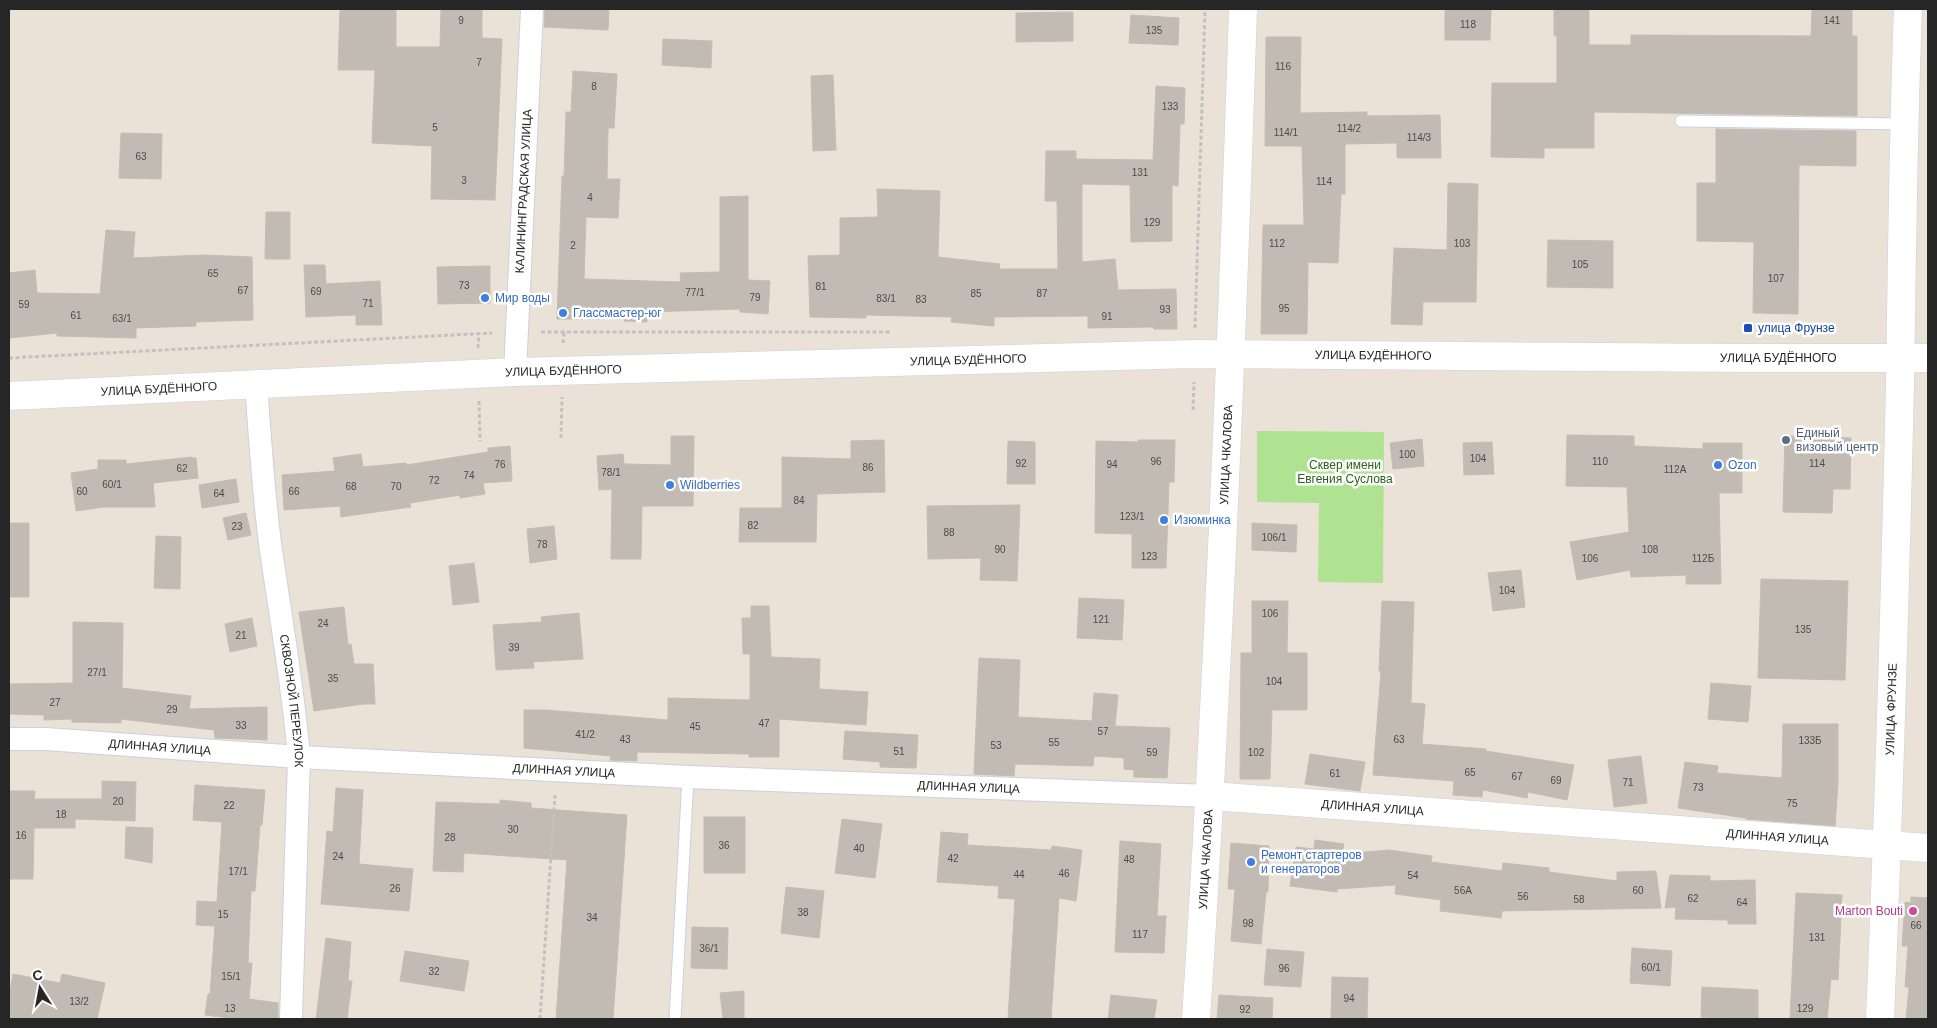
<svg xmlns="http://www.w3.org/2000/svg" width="1937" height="1028" font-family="Helvetica,sans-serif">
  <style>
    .green { fill: #b0e391 }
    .building { fill: #c1bbb4; stroke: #c5bdb1 }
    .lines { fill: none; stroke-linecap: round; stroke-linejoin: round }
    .service-casing { stroke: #ccd1e1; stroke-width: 13 }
    .minor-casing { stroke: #ccd1e1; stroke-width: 24 }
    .tertiary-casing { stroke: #ccd1e1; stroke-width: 29 }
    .path { stroke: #c2c2c2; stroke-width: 3; stroke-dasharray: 4 2.5; stroke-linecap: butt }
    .service { stroke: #fff; stroke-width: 11 }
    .minor { stroke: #fff; stroke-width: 22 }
    .tertiary { stroke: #fff; stroke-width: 28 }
    .shop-dot { fill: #3f7fe0; stroke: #fff; stroke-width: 2 }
    .transit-dot { fill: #1a4fb4; stroke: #fff; stroke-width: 2 }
    .service-dot { fill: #5c6f8a; stroke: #fff; stroke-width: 2 }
    .hotel-dot { fill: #d1479c; stroke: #fff; stroke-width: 2 }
    .labels { text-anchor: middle; stroke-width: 5; stroke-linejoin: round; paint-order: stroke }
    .number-label { font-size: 10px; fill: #4d4b4a }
    .street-label { font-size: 12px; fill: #262626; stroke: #fff }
    .shop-label { font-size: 12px; fill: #366cbe; stroke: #fff; text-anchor: start }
    .transit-label { font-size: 12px; fill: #164399; stroke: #fff; text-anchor: start }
    .service-label { font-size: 12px; fill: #4e5e75; stroke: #fff; text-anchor: start }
    .park-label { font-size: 12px; fill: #2a6317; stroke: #fff }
    .hotel-label { font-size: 12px; fill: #b23c85; stroke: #fff; text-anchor: end }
  </style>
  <rect width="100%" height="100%" fill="#eae1d7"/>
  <path class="green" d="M1257,431L1384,432L1383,583L1318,582L1319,503L1257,502Z"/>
  <path class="building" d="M340,9H396V47H440L441,9H482V38L502,39L495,200L431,199L432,146L372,143L375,70H338Z
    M545,9H609L608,30L544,27Z
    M1445,9H1491L1490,40H1445Z
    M1554,9H1589V45H1631V35L1811,36L1812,9H1852V36H1857V116L1594,112V148H1544V158L1491,157L1492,83H1557V36H1554Z
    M1073,12V41L1016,42V13Z
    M1131,15L1179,18L1178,45L1129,43Z
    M1266,37H1301L1300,113L1367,112V116L1440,115L1441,158H1397V143L1345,144V194H1341L1338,263L1308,262L1307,334H1261L1263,225H1304L1302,146H1265Z
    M663,39L712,41L711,68L662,65Z
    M573,71L617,74L614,128H608L607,179H620L618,218L586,217L584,279L681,282L680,273L720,272V197L748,196V280L770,281L768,314L740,312V309L647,312V322L624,321V319H557L562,176H564L566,112H571Z
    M833,75L836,150L813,151L811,76Z
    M1156,86L1185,88L1184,124H1180L1178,186L1172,185V241L1131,242L1130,185L1082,184V262L1115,259L1118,290L1176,289L1177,329H1154L1153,327L1088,328V316L994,317V326L951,322L952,317L866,315V318L810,317L808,256L840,255V218L878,217L877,189L940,191L938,257L1000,264L999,269H1058L1057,201H1045L1046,151H1076V159L1153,160Z
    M1716,129L1856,131V166L1799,165L1798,314L1753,313L1754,242L1697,241V183H1716Z
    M121,133L162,134L161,179L119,178Z
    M1448,183L1478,184L1476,302H1423L1422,325L1391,324L1394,248L1447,250Z
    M266,212H290V259H265Z
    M106,230L135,232L133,258L203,255L252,257L253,320L196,322V326L136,328V338L57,336V333L9,338V273L35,270L37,293L100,294Z
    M1548,240L1613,241V288L1547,287Z
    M304,265H325L326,284L380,281L382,325H356V315L306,317Z
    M490,266V303L438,304L437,267Z
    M1567,435L1634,436V446L1703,449V443H1742V493H1719L1721,584H1686V575L1631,577L1630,570L1577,580L1570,542L1629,532L1627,487L1566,486Z
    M671,436H694L693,506H642L641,559H611L612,489L599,490L597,456L623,454L624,464L671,465Z
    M1785,436L1851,438L1850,489H1833L1832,513L1783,512Z
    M1422,439L1424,466L1393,469L1390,443Z
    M884,440L885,492L817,494L816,542H739L740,508H782V457L851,459V441Z
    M1138,440H1175L1174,482H1169L1166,568H1132V534L1095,533L1096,441L1138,442Z
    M1008,441L1035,442V484H1007Z
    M1492,442L1494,474L1464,475L1463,443Z
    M510,446L512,481L483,483L485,494L460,498V495L410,503L411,507L341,517L340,506L284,510L282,475L335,471L333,458L361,454L363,467L406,463V465L488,452V448Z
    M192,457V458H196L198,478L153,483L155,507H104L76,511L71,473L98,469V460H126V464Z
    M236,479L239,502L202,508L199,485Z
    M1020,505L1017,581L980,580L981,558L928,559L927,506Z
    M246,513L251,535L228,540L223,518Z
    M9,523H29V597H9Z
    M1252,523L1297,525L1296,552L1252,550Z
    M554,526L557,559L530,563L527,529Z
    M156,536L181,537L180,589L154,588Z
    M474,563L479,602L453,605L449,566Z
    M1521,570L1525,607L1493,611L1488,573Z
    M1761,579L1848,581L1845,680L1758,678Z
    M1079,598L1124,600L1122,640L1077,638Z
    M1252,601H1288L1287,653H1307V710H1272L1270,779H1240L1241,653H1252Z
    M1382,601L1414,602L1411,703L1425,704L1422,744L1486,749V751L1574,765L1567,800L1528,792L1527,798L1483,790L1482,797L1453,795L1454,781L1373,775L1381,671H1379Z
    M751,606H769L771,657L820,659L819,689L868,692L866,725L779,719V757H749V754L637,752V761L610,760L611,756L524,748V710H546L668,720V698L750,700V654H743L742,618H751Z
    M344,607L348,645L351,644L354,664H373L375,704H363L314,711L299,612Z
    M579,613L583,659L533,662L534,668L496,670L493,625L542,622L541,617Z
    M252,618L257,646L230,652L225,624Z
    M73,622L123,623L122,688L191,696L189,709L267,707V740L215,738L214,730L121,719V723L72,722V719L44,720V715L9,714V684L73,683Z
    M979,658L1020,660L1018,717L1092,721L1094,693L1118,695L1115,726L1170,728L1167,778L1134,777V770L1124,769V758L1094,756L1093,766L1015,764L1014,776L974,774Z
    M1711,683L1751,686L1748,722L1708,719Z
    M1783,724H1838V783L1835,826L1746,819V818L1678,808L1685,762L1718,766L1717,773L1782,778Z
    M845,731L918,735L916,768L880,767V762L843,759Z
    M1310,754L1365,762L1360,791L1305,784Z
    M1641,756L1647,803L1614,807L1608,760Z
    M102,781L136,782L135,821L75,819V828H34L33,879H9V791H35L34,799H102Z
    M195,785L265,790L262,825H260L255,891H251L248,963H252L249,999L278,1003V1019H237L205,1015L208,994H210L215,926L196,925L197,901L217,902L222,822L193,820Z
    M336,788L363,790L359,864L413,869L409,911L321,904L327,831L333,832Z
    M500,800L531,803V808L627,815L613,1019H556L567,860L464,853L463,872L433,871L436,802L500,804Z
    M704,817H745V873H704Z
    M842,819L882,824L875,878L835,873Z
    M126,827L153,828L152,863L125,858Z
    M941,832L968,834L967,845L1051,850L1052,846L1082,850L1076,901L1059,898L1051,1019H1008L1015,899L998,898L999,886L937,882Z
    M1315,840L1344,844L1342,854L1389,850L1432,856L1431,862L1502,871L1503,863L1549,868V872L1617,881V872L1656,871L1661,908L1502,911L1501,918L1440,911L1441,900L1395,894L1396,885L1337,889V892L1290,886L1296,847L1314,849Z
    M1120,841L1161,844L1157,916H1166L1164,953L1115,952Z
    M1231,843L1269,846L1268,892H1266L1261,944L1231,941L1235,889H1228Z
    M1670,875L1710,876V881L1755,880L1756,924H1728V920L1675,919L1676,907L1665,908Z
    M786,887L824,891L819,938L781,933Z
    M1796,893L1842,895L1838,980L1831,979L1827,1019H1790Z
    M1911,897L1928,898V1019H1906L1909,987H1905L1908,946H1902L1905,902L1911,903Z
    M692,927L728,928L727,969L691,968Z
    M326,938L351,942L348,981H352L347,1019H316Z
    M1632,948L1672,951L1670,986L1630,983Z
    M1267,949L1304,952L1301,987L1264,985Z
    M405,951L469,961L464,991L400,981Z
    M13,974L60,983L62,974L105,983L97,1019H9V997Z
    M1332,977L1368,978L1367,1019H1331Z
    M1702,987L1758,990V1019L1701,1017Z
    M744,991V1019H723L720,993Z
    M1111,995L1157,1000L1154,1019H1108Z
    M1219,995L1273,998L1272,1019H1217Z"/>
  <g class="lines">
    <g class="service-casing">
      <path id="service" d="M1681,121L1904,124
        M675,1019L688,777"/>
    </g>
    <g class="minor-casing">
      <g id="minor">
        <path id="s1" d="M515,372L532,9"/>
        <path id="s2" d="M256,384C260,437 263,490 270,543C280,614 293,685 299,757L291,1019"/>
        <path id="s3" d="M9,739H46L299,757L688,777L1211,796"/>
      </g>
    </g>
    <g class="tertiary-casing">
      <g id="tertiary">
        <path id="s4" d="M9,396L515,372L1195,354L1749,358H1928"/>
        <path id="s5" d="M1211,796L1928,848"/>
        <path id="s6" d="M1196,1019C1218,683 1232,346 1243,9"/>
        <path id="s7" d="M1880,1019C1889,808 1895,596 1900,385C1902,259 1903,134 1908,9"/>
      </g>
    </g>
    <path class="path" d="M1195,328L1205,9
      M541,332H892
      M563,343L564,332
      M478,348L479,333
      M9,358L492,333
      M479,401L480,441
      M1193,410L1194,382
      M561,438L562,397
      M540,1019L555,795"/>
    <use href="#service" class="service"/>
    <use href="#minor" class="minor"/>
    <use href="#tertiary" class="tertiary"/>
  </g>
  <g class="shop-dot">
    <circle cx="485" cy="298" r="5"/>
    <circle cx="563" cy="313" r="5"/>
    <circle cx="1718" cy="465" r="5"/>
    <circle cx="670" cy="485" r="5"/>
    <circle cx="1164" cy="520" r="5"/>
    <circle cx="1251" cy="862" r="5"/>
  </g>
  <rect class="transit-dot" x="1743" y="323" width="10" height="10" rx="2.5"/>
  <circle class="service-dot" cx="1786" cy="440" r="5"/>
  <circle class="hotel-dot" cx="1913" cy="911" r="5"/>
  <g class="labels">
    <g class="number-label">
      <text x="461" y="24">9</text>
      <text x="1832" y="24">141</text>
      <text x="1468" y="28">118</text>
      <text x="1154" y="34">135</text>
      <text x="479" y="66">7</text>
      <text x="1283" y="70">116</text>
      <text x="594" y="90">8</text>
      <text x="1170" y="110">133</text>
      <text x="435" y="131">5</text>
      <text x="1349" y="132">114/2</text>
      <text x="1286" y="136">114/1</text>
      <text x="1419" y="141">114/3</text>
      <text x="141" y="160">63</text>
      <text x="1140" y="176">131</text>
      <text x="464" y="184">3</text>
      <text x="1324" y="185">114</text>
      <text x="590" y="201">4</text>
      <text x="1152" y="226">129</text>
      <text x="1277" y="247">112</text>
      <text x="1462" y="247">103</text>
      <text x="573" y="249">2</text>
      <text x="1580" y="268">105</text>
      <text x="213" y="277">65</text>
      <text x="1776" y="282">107</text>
      <text x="464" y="289">73</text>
      <text x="821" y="290">81</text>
      <text x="243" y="294">67</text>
      <text x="316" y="295">69</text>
      <text x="695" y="296">77/1</text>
      <text x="976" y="297">85</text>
      <text x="1042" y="297">87</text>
      <text x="755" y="301">79</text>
      <text x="886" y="302">83/1</text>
      <text x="921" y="303">83</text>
      <text x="368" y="307">71</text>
      <text x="24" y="308">59</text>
      <text x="1284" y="312">95</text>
      <text x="1165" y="313">93</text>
      <text x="76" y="319">61</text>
      <text x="1107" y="320">91</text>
      <text x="122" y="322">63/1</text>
      <text x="1407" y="458">100</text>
      <text x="1478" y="462">104</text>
      <text x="1156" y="465">96</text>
      <text x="1600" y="465">110</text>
      <text x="1021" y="467">92</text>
      <text x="1817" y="467">114</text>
      <text x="500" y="468">76</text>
      <text x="1112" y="468">94</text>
      <text x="868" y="471">86</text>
      <text x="182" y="472">62</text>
      <text x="1675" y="473">112А</text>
      <text x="611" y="476">78/1</text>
      <text x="469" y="479">74</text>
      <text x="434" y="484">72</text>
      <text x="112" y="488">60/1</text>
      <text x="351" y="490">68</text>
      <text x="396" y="490">70</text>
      <text x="82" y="495">60</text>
      <text x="294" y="495">66</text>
      <text x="219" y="497">64</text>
      <text x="799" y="504">84</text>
      <text x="1132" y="520">123/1</text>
      <text x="753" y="529">82</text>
      <text x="237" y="530">23</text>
      <text x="949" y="536">88</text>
      <text x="1274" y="541">106/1</text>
      <text x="542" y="548">78</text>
      <text x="1000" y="553">90</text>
      <text x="1650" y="553">108</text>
      <text x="1149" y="560">123</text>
      <text x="1590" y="562">106</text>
      <text x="1703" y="562">112Б</text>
      <text x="1507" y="594">104</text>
      <text x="1270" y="617">106</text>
      <text x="1101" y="623">121</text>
      <text x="323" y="627">24</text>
      <text x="1803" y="633">135</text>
      <text x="241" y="639">21</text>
      <text x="514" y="651">39</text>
      <text x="97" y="676">27/1</text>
      <text x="333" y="682">35</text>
      <text x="1274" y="685">104</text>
      <text x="55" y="706">27</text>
      <text x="172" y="713">29</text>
      <text x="764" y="727">47</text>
      <text x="241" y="729">33</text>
      <text x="695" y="730">45</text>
      <text x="1103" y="735">57</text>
      <text x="585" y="738">41/2</text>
      <text x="625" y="743">43</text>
      <text x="1399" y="743">63</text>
      <text x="1810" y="744">133Б</text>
      <text x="1054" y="746">55</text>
      <text x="996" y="749">53</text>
      <text x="899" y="755">51</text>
      <text x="1152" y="756">59</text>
      <text x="1256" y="756">102</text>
      <text x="1470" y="776">65</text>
      <text x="1335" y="777">61</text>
      <text x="1517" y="780">67</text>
      <text x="1556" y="784">69</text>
      <text x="1628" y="786">71</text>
      <text x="1698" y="791">73</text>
      <text x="118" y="805">20</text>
      <text x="1792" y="807">75</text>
      <text x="229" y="809">22</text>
      <text x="61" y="818">18</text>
      <text x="513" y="833">30</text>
      <text x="21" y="839">16</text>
      <text x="450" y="841">28</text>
      <text x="724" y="849">36</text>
      <text x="859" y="852">40</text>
      <text x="338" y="860">24</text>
      <text x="953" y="862">42</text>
      <text x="1129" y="863">48</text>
      <text x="238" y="875">17/1</text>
      <text x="1064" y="877">46</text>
      <text x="1019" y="878">44</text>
      <text x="1413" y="879">54</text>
      <text x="395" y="892">26</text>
      <text x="1463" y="894">56А</text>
      <text x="1638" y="894">60</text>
      <text x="1523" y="900">56</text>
      <text x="1693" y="902">62</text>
      <text x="1579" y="903">58</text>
      <text x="1742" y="906">64</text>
      <text x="803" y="916">38</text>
      <text x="223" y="918">15</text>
      <text x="592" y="921">34</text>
      <text x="1248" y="927">98</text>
      <text x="1916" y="929">66</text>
      <text x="1140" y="938">117</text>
      <text x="1817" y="941">131</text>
      <text x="709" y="952">36/1</text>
      <text x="1651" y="971">60/1</text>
      <text x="1284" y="972">96</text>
      <text x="434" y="975">32</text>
      <text x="231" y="980">15/1</text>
      <text x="1349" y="1002">94</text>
      <text x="79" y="1005">13/2</text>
      <text x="230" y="1012">13</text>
      <text x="1805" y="1012">129</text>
      <text x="1245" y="1013">92</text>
    </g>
    <g class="street-label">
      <text dy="4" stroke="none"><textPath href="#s1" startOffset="181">КАЛИНИНГРАДСКАЯ УЛИЦА</textPath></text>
      <text dy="4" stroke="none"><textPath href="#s4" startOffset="1365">УЛИЦА БУДЁННОГО</textPath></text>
      <text dy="4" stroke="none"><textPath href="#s4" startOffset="1770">УЛИЦА БУДЁННОГО</textPath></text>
      <text dy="4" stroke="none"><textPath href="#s4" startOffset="960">УЛИЦА БУДЁННОГО</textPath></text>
      <text dy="4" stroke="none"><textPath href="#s4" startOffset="555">УЛИЦА БУДЁННОГО</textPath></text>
      <text dy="4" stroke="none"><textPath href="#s4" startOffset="150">УЛИЦА БУДЁННОГО</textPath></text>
      <text dy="4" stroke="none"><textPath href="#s6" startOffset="565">УЛИЦА ЧКАЛОВА</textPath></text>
      <text dy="4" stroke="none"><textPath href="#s2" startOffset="319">СКВОЗНОЙ ПЕРЕУЛОК</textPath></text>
      <text dy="4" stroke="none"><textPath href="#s7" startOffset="310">УЛИЦА ФРУНЗЕ</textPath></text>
      <text dy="4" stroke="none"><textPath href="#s3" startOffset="151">ДЛИННАЯ УЛИЦА</textPath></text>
      <text dy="4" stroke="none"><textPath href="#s3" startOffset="556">ДЛИННАЯ УЛИЦА</textPath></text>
      <text dy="4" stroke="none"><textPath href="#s3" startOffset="961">ДЛИННАЯ УЛИЦА</textPath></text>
      <text dy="4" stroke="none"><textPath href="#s5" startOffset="162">ДЛИННАЯ УЛИЦА</textPath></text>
      <text dy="4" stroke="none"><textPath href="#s5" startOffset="568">ДЛИННАЯ УЛИЦА</textPath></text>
      <text dy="4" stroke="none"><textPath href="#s6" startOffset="160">УЛИЦА ЧКАЛОВА</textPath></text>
    </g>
    <g class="shop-label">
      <text x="495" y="302">Мир воды</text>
      <text x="573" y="317">Глассмастер-юг</text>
      <text x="1728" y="469">Ozon</text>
      <text x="680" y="489">Wildberries</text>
      <text x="1174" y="524">Изюминка</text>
      <text x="1261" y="859">Ремонт стартеров<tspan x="1261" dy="14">и генераторов</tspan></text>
    </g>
    <g class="transit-label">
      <text x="1758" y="332">улица Фрунзе</text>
    </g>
    <g class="service-label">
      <text x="1796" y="437">Единый<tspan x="1796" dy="14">визовый центр</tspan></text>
    </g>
    <g class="park-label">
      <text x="1345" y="469">Сквер имени<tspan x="1345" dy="14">Евгения Суслова</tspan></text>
    </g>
    <g class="hotel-label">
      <text x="1903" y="915">Marton Bouti</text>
    </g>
  </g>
  <rect width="1937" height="1028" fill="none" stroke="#262626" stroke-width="20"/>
  <g transform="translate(40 988) rotate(349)" stroke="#ffffff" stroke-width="4" paint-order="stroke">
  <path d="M0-4L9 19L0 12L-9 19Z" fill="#262626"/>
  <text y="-8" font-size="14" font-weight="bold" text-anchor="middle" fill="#262626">С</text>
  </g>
</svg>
